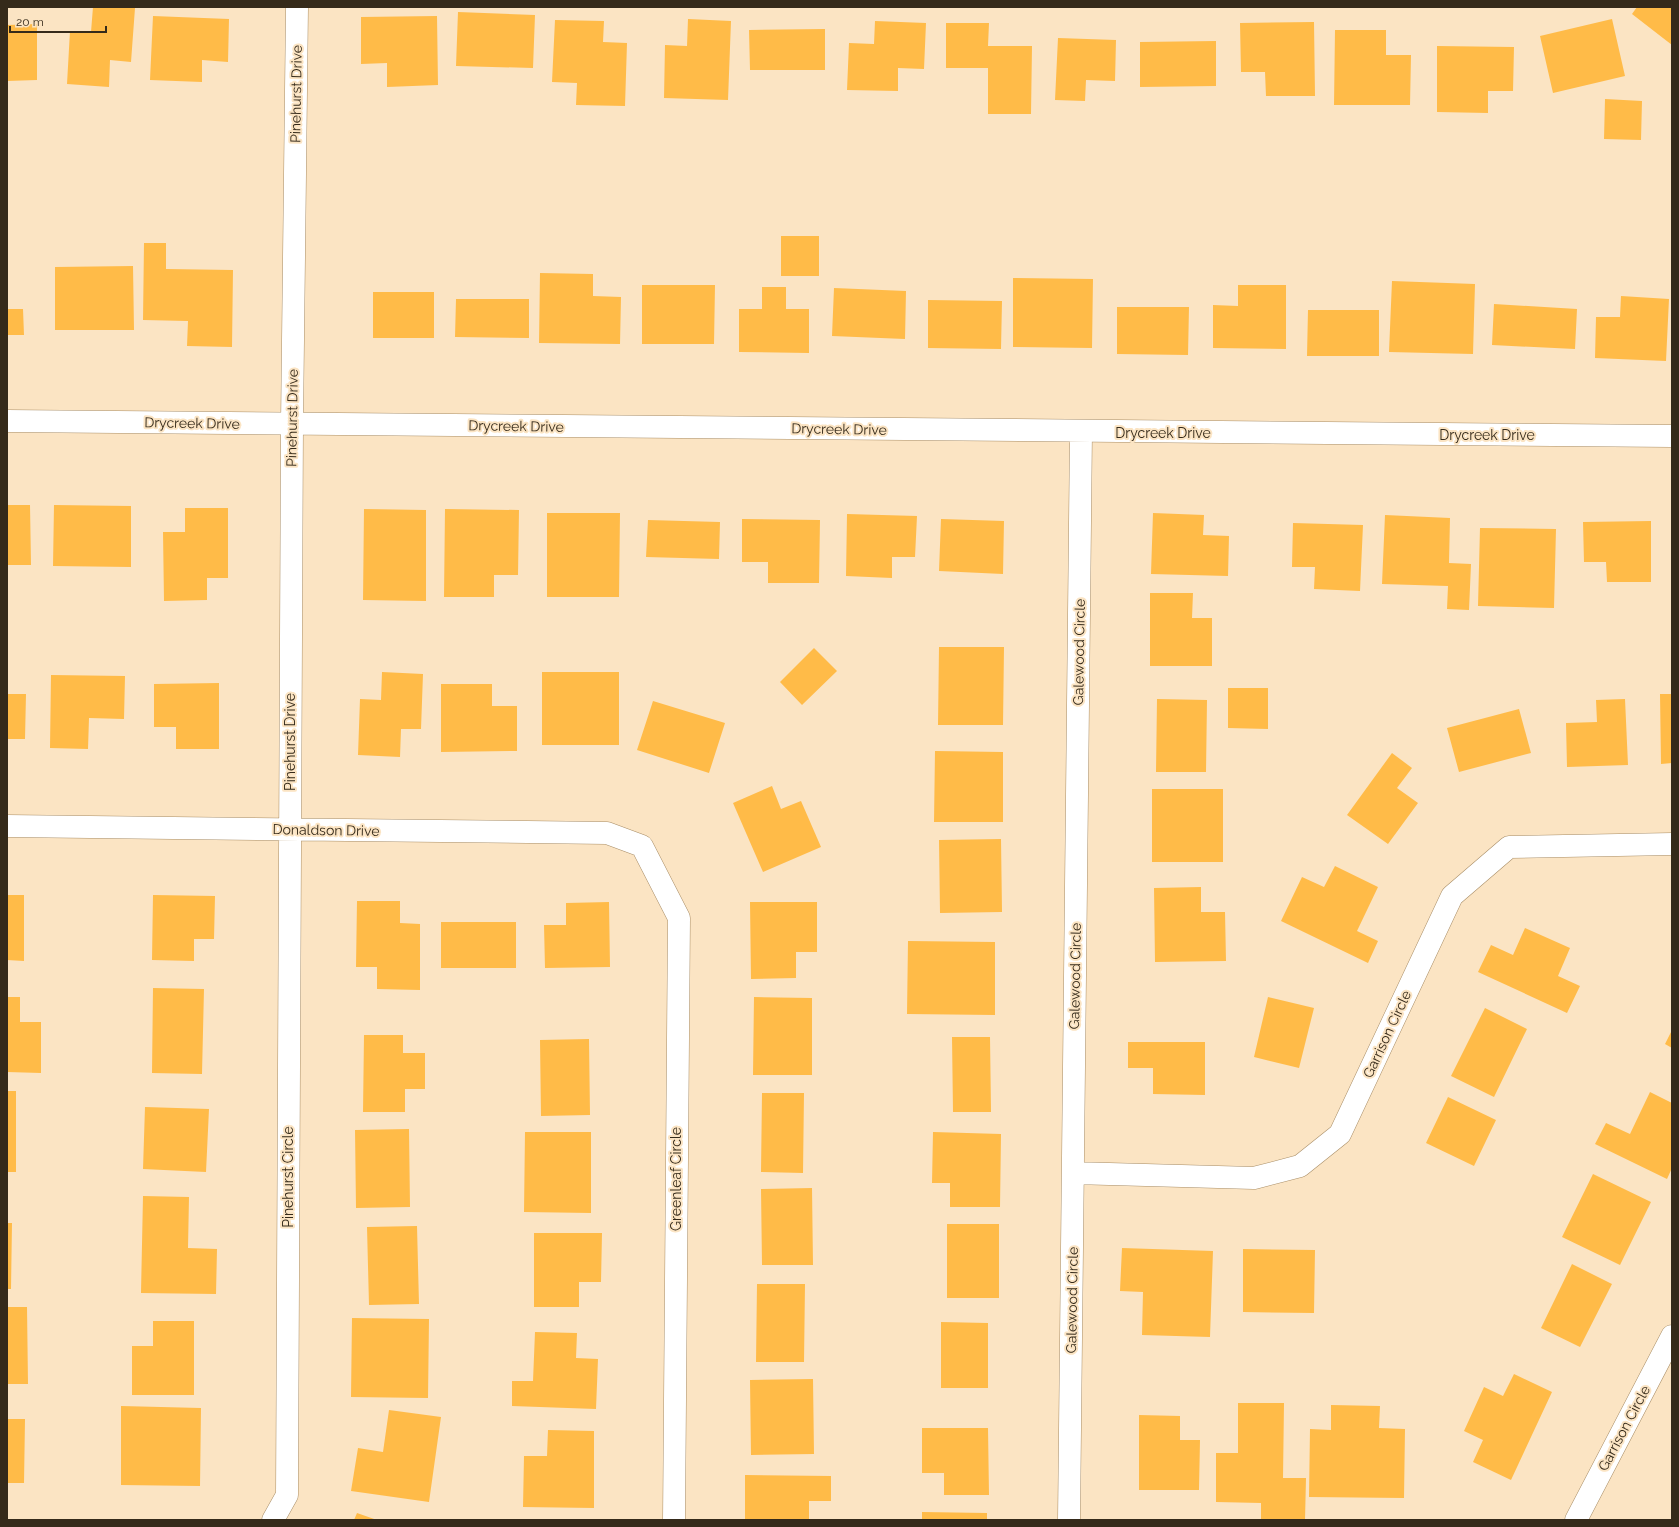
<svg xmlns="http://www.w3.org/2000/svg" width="1679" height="1527" font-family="Raleway,sans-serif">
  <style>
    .building { fill: #ffbb48 }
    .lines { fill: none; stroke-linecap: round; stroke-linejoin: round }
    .minor-casing { stroke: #a98e67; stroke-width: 23 }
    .minor { stroke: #fff; stroke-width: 22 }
    .labels { text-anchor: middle; stroke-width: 4; stroke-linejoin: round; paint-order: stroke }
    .street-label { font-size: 14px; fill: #352a1a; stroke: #fbe4c3 }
  </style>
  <rect width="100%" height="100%" fill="#fbe4c3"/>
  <path class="building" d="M93,7L135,8L131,62L110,60L109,87L67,84L70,31L91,32Z
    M1637,7H1672V45L1632,14Z
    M458,12L535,15L533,68L456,66Z
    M153,16L229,19L228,62L202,60V82L150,80Z
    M437,16L438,85L387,87V63L361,64V17Z
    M688,19L731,21L728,100L664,98L665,45L687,46Z
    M1612,19L1625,76L1553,93L1540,36Z
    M555,20L604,21L603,42L627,43L625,106L576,105L577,83L552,82Z
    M875,21L926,23L924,69L898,68V91L847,90L849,43L874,44Z
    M1314,22L1315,96H1266L1265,72H1241L1240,23Z
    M946,23H989L988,46H1032L1031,114H988V68H946Z
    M37,24V80L7,81V25Z
    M825,29V70H750L749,30Z
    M1335,30H1386V55H1411L1410,105H1334Z
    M1058,38L1116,40L1115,81L1086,80L1085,101L1055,100Z
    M1216,41V86L1140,87V42Z
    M1437,46L1514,47L1513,91H1488V113L1437,112Z
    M1605,99L1642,101L1641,140L1604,139Z
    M781,236H819V276H781Z
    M144,243H166V269L233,270L232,347L187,346L188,321L143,320Z
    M133,266L134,330H55V267Z
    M540,273L593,274V296L621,297L620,344L539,343Z
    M1013,278L1093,279L1092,348L1013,347Z
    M1392,281L1475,284L1473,354L1389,352Z
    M642,285H715L714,344H642Z
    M1238,285H1286V349L1213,348V305L1238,306Z
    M762,287H786V309H809V353L739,352V309H762Z
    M834,288L906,291L905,339L832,336Z
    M373,292H434V338H373Z
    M1621,296L1669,299L1666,361L1595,358L1596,317H1620Z
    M456,299H529V338L455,337Z
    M928,300L1002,301L1001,349L928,348Z
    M1494,304L1577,309L1575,349L1492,345Z
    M1117,307H1189L1188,355L1117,354Z
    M7,309H23L24,335H7Z
    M1308,310H1379V356H1307Z
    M7,505H30L31,565H7Z
    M54,505L131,506V567L53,566Z
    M185,508H228V578H207V600L164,601L163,532H185Z
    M364,509L426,510V601L363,600Z
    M445,509L519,510L518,575H494V597H444Z
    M547,513H620L619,597H547Z
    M1153,513L1204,515L1203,535L1229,536L1228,576L1151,574Z
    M847,514L917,516L915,557H892V578L846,576Z
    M1385,515L1450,518L1449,563L1471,564L1469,610L1447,609L1448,586L1382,584Z
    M742,519L820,520L819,583H768V562H742Z
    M941,519L1004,521L1003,574L939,571Z
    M648,520L720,522L719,559L646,557Z
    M1651,521V582H1607L1606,562H1584L1583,522Z
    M1293,523L1363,525L1360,591L1314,589L1315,567H1292Z
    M1480,528L1556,529L1554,608L1478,606Z
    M1150,593H1193L1192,618H1212V666H1150Z
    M939,647H1004L1003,725H938Z
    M814,648L837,671L802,705L780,682Z
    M382,672L423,674L421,729H401L400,757L358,755L360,699L381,700Z
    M542,672H619V745H542Z
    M51,675L125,676L124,719L89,718L88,749L50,748Z
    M219,683V749H176V727H154V684Z
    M441,684H492V706H517V751L441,752Z
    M1228,688H1268V729L1228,728Z
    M7,694H26L25,739H7Z
    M1660,694H1672V763L1661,764Z
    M1157,699L1207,700L1206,772H1156Z
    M1625,699L1628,765L1567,767L1566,723L1597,722L1596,700Z
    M653,701L725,723L709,773L637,750Z
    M1519,709L1531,753L1459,772L1447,728Z
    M935,751L1003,752V822H934Z
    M1392,753L1412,768L1397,788L1418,803L1388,844L1347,815Z
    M772,786L781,809L801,801L821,847L763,872L733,803Z
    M1152,789H1223V862H1152Z
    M1001,839L1002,912L940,913L939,840Z
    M1335,866L1378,887L1357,931L1378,941L1368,963L1281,921L1302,877L1324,887Z
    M1201,887V912H1225L1226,961L1155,962L1154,888Z
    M7,895H24V961L7,960Z
    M153,895L215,896L214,939H194V961L152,960Z
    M357,901H400V923L420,924V990L377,989V967H356Z
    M609,902L610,967L545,968L544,925H566V903Z
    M750,902H817V952H796V978L751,979Z
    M441,922H516V968H441Z
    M1525,928L1570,948L1558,976L1580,986L1567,1013L1478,972L1491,945L1513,955Z
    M908,941L995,942V1015L907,1014Z
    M153,988L204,989L202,1074L152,1073Z
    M7,997H20V1022H41V1073L7,1072Z
    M754,997L812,998V1075H753Z
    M1268,997L1314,1008L1299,1068L1254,1057Z
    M1485,1008L1527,1029L1494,1097L1451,1076Z
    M1672,1030V1048L1665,1044Z
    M364,1035H403V1053H425V1089H405V1112H363Z
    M952,1037H990L991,1112H953Z
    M589,1039L590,1115L541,1116L540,1040Z
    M1128,1042H1205V1095L1153,1094V1068H1128Z
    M7,1091H16V1172H7Z
    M1650,1092L1672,1103V1168L1667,1179L1595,1144L1606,1123L1630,1134Z
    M762,1093H804L803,1173L761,1172Z
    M1448,1097L1496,1120L1474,1166L1426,1143Z
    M145,1107L209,1109L206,1172L143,1169Z
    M409,1129L410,1207L356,1208L355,1130Z
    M525,1132H591V1213L524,1212Z
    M933,1132L1001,1134L1000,1207H950V1183H932Z
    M1593,1174L1651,1202L1620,1265L1562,1237Z
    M812,1188L813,1265H762L761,1189Z
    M143,1196L189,1197L188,1248L217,1249L216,1294L141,1293Z
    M7,1223H12L11,1289H7Z
    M947,1224H999V1298H947Z
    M417,1226L419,1304L369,1305L367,1227Z
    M534,1233H602L601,1282H579V1307H534Z
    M1122,1248L1213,1251L1210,1337L1142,1335L1143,1292L1120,1291Z
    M1243,1249L1315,1250L1314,1313L1243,1312Z
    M1572,1264L1612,1284L1580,1347L1541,1328Z
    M757,1284H805L804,1362H756Z
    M7,1307H27L28,1384H7Z
    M352,1318L429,1319L428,1398L351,1397Z
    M153,1321H194V1395H132V1346H153Z
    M941,1322L988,1323V1388H941Z
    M535,1332L577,1333L576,1358L598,1359L596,1409L512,1406V1381H533Z
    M1514,1374L1552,1392L1511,1480L1473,1462L1483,1440L1464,1431L1484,1387L1503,1396Z
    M813,1379L814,1454L751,1455L750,1380Z
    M1238,1403H1284L1283,1478H1306L1305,1520H1261V1503L1216,1502V1453H1238Z
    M1331,1405L1380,1406L1379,1428L1405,1429L1404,1498L1309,1497L1310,1429L1331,1430Z
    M121,1406L201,1408L200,1486L121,1485Z
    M389,1410L441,1417L429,1502L351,1491L358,1448L383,1452Z
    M1139,1415L1180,1416V1440H1200L1199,1490H1139Z
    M7,1419H25L24,1483H7Z
    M922,1428H988L989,1495H944V1473H922Z
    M548,1430L594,1431V1508L523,1507L524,1456H547Z
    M745,1475L831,1476V1501H809V1520H745Z
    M922,1512L987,1513V1520H922Z
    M357,1513L377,1520H354Z"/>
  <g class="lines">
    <g class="minor-casing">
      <path id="minor" d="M7,421L1672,436
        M7,826L607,833L642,846L679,918L674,1520
        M1073,1173L1254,1178L1300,1166L1340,1134L1452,896L1509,847L1672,844
        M273,1520L287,1495L292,424L297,7
        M1069,1520L1081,432
        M1576,1520L1672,1336"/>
    </g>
    <use href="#minor" class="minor"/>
  </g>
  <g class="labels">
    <g class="street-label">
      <text transform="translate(296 94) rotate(-89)" y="5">Pinehurst Drive</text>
      <text transform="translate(292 418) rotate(-89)" y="5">Pinehurst Drive</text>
      <text transform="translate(192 423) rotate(1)" y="5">Drycreek Drive</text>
      <text transform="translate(516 426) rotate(1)" y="5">Drycreek Drive</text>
      <text transform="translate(839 429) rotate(1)" y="5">Drycreek Drive</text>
      <text x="1163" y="438">Drycreek Drive</text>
      <text x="1487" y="440">Drycreek Drive</text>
      <text transform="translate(1079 652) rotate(-89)" y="5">Galewood Circle</text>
      <text transform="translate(290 742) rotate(-90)" y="5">Pinehurst Drive</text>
      <text transform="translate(326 830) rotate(1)" y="5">Donaldson Drive</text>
      <text transform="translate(1075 976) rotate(-89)" y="5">Galewood Circle</text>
      <text transform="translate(1387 1034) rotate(-65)" y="5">Garrison Circle</text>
      <text transform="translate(288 1177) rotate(-90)" y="5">Pinehurst Circle</text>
      <text transform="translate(676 1179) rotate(-90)" y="5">Greenleaf Circle</text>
      <text transform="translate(1072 1300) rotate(-89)" y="5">Galewood Circle</text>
      <text transform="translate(1624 1428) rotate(-62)" y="5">Garrison Circle</text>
    </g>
  </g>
  <rect width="1679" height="1527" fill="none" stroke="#352a1a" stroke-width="16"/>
  <path d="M10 26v6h96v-6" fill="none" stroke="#352a1a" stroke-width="2"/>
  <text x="16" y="26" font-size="12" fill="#352a1a" stroke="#fbe4c3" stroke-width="3" paint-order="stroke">20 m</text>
</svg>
